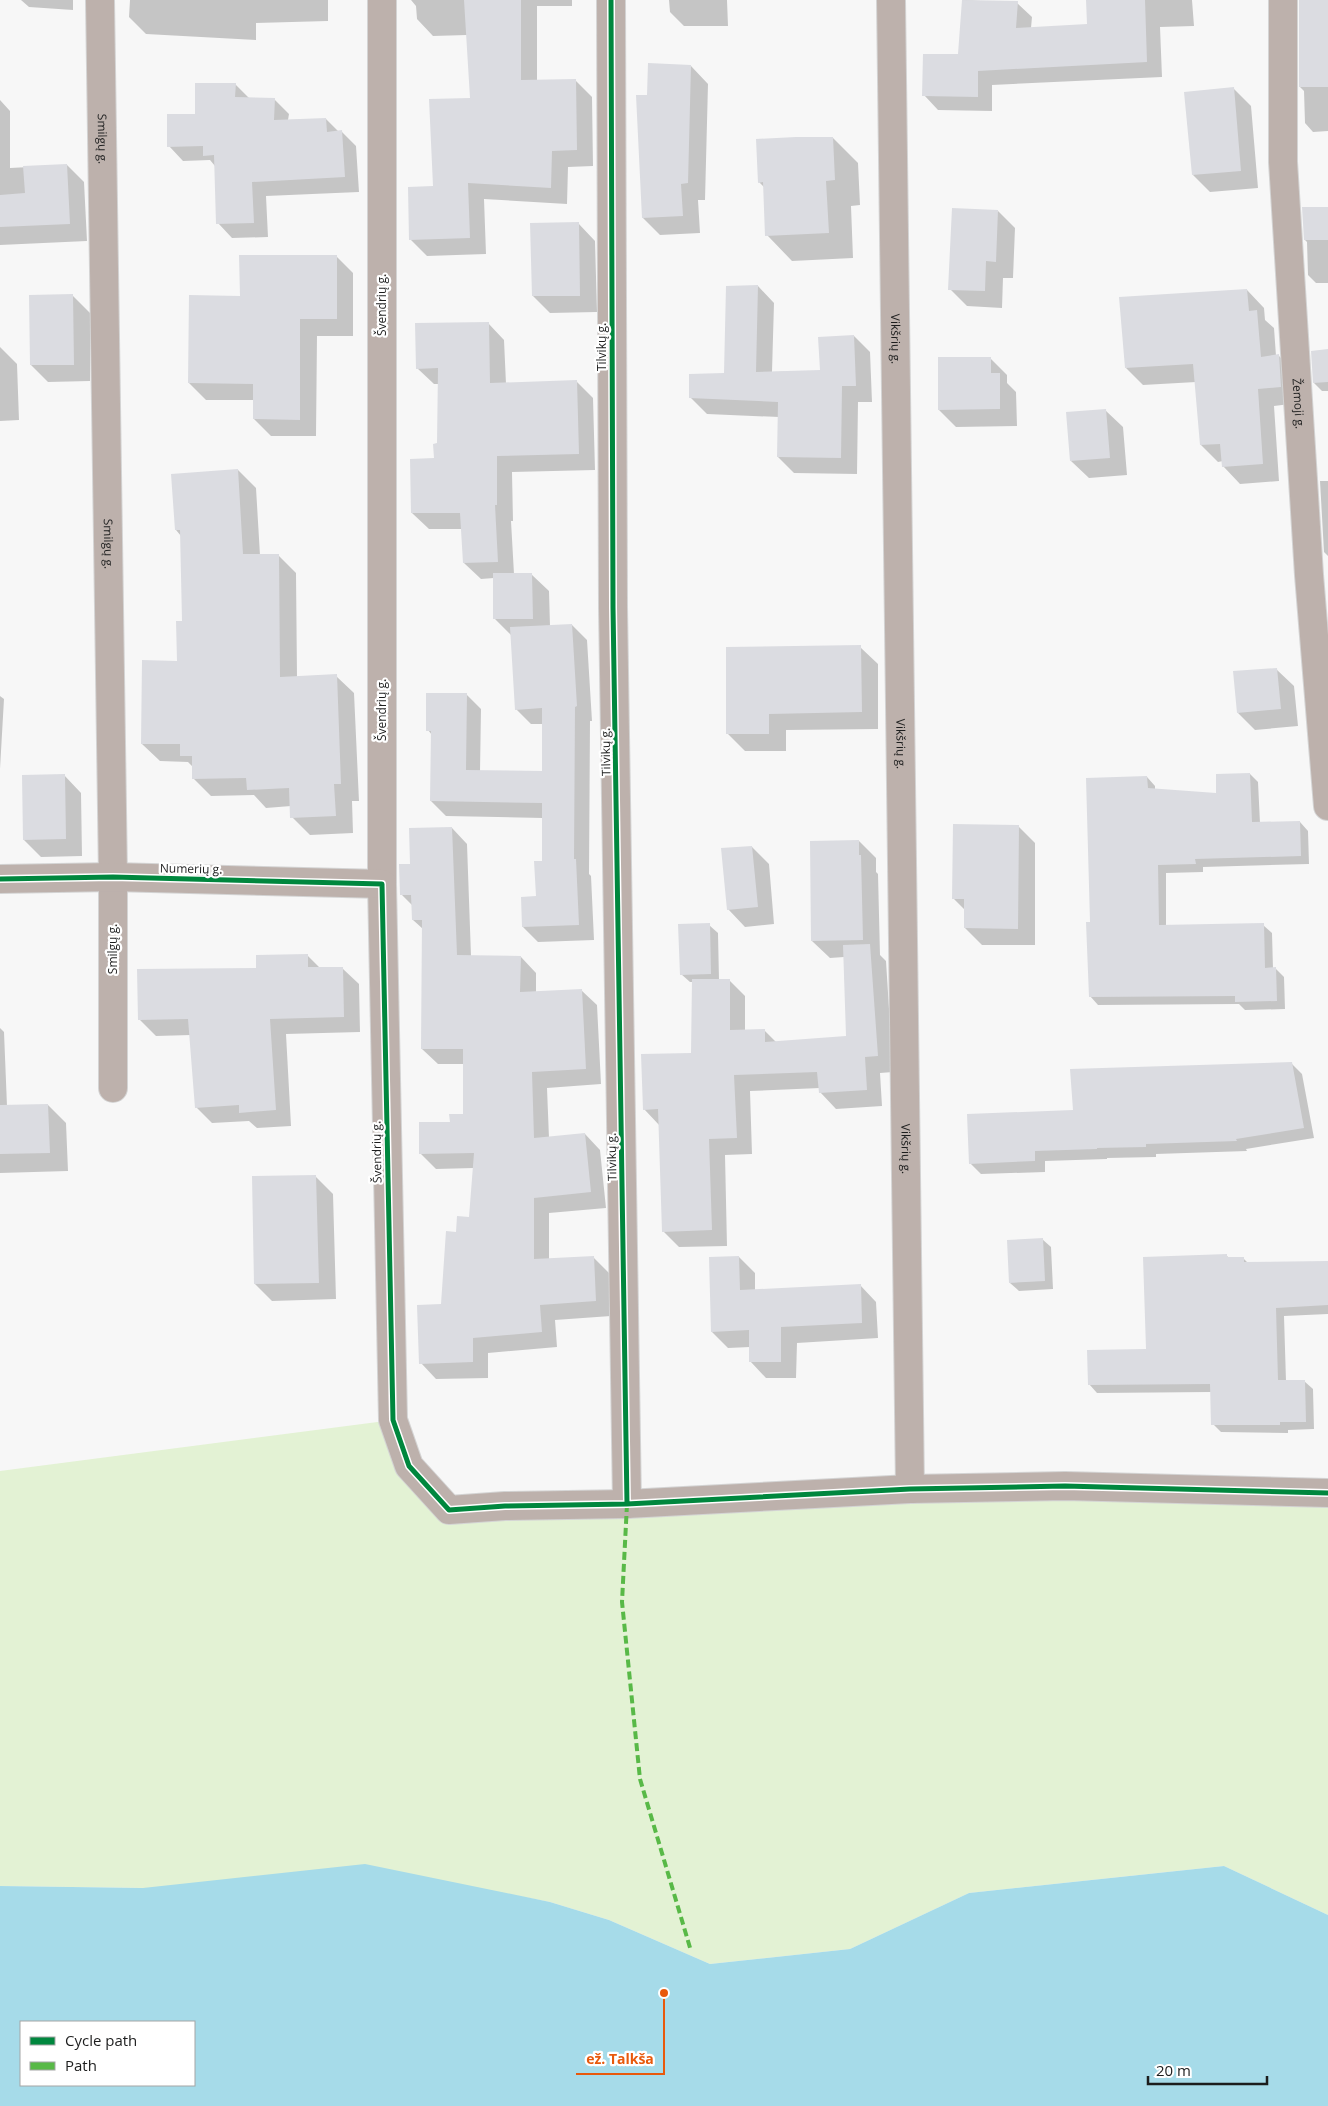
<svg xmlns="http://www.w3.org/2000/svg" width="1328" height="2106" font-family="'Open Sans',sans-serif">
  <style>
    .green { fill: #e3f2d4 }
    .water { fill: #a6dbe9; fill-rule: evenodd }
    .shadow { fill: #0003 }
    .building { fill: #dbdce1 }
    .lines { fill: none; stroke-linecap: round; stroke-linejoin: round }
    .minor-casing { stroke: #d4d4d4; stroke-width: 30 }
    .minor { stroke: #bdb1ac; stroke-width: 28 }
    .quiet { stroke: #58b947; stroke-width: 4; stroke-dasharray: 8 4; stroke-linecap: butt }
    .cycleway-casing { stroke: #fff; stroke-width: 8 }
    .cycleway { stroke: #00873e; stroke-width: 5 }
    .labels { text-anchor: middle; stroke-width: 4.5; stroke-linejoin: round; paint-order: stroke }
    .street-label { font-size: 12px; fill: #1c1d1d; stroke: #fff }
    .leader { fill: none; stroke: #e8590c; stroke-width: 2 }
    .callout-dot { fill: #e8590c; stroke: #fff; stroke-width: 2 }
    .callout-label { font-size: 14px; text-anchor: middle; font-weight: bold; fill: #e8590c; stroke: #fff; stroke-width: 4.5; stroke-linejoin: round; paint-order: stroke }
  </style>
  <rect width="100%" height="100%" fill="#f7f7f7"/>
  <path class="green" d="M393,1420L449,1510L1328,1493V1915L1224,1866L969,1893L850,1949L710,1964L609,1920L550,1902L503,1893L0,1886V1471Z"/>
  <path class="water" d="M365,1864L550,1902L609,1920L710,1964L850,1949L969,1893L1224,1866L1328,1915V2106H0V1886L143,1888ZM21,2022H194V2085H21Z"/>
  <path class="shadow" d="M21,0H73V10L29,7Z
    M130,0H328V21L256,23V40L146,34L129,17Z
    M411,0H572V6H537V81L575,80L592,97L593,166L568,167L567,204L484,199L486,254L427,256L411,240L472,99L467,35L433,36L417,19L416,6Z
    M669,0H727L728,26H684L670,12Z
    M963,0L1017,3L1032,17L1031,28L1088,26L1087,0H1192L1194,26L1160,27L1162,77L992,85V111L938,110L924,95L959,56Z
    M1300,0H1328V131L1313,132L1305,123L1304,91L1300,87Z
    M691,66L708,84L705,200H698L700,233L660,235L643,218L648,96Z
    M235,84L250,99H274L289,114L288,120L326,119L339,132H342L356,146L359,192L266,196L268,237L232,238L218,223L215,166L210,160L183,161L169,146L196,115Z
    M1234,89L1251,106L1258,188L1210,192L1193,175Z
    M0,100L10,111V168L67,165L84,182L87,241L0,245Z
    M833,138L858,163L860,205L851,206L853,258L792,261L767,235L765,188L759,182Z
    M1328,208V283H1316L1308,275L1307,242L1305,240Z
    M998,211L1015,228L1013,278H1003L1002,308L967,306L950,289Z
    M578,223L595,241L597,312L550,313L533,296Z
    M336,256L353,273V336H317L316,436H271L254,419V400H206L189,383L241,297Z
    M758,286L774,303L772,372L821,371L854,336L870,352L872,402H858L857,474L794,473L778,457L779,417L707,414L691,398L725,374Z
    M1247,290L1264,308L1265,320L1274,328L1276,356H1279L1296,373L1298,403L1274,406L1279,481L1240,484L1223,466V461L1218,462L1201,445L1196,382L1143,385L1126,368Z
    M73,296L90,313V381L48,382L31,365Z
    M488,323L504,340L506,384L577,382L593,398L595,470L512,472L513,521H511L514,574H531L549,591L550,626L572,625L587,640L592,721H590L589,874L591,876L594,940L538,942L523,927L537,897L543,862V818L446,816L431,801L432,735L428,730L466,694L481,709L480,772H543V724H531L516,709L512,636L495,619L494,578L481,579L464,563L462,529H429L412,513L435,460L439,445V384H434L417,368Z
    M0,347L17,364L19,420L0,421Z
    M1328,350V391H1322L1314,383Z
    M990,358L1007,375V383L1016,392L1017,426L956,427L939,410Z
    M1105,410L1123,427L1127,475L1089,478L1071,461Z
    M238,470L256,488L260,555H278L296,573L297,677L336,676L354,693L359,801H352L353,833L310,835L292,817L291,806L266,808L254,795L211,796L193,778V767L188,762L160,761L142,744L178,662L184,622L181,536L176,530Z
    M1320,481H1328V556L1324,552Z
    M860,647L878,664V729L786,730V751H745L727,733Z
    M1276,669L1294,686L1298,726L1255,730L1238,713Z
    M0,696L4,699L0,769Z
    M1250,774L1258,782L1260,823L1300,822L1308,831L1309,864L1203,867V872L1166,873V926L1263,925L1272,933L1273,969H1276L1284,977L1285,1009L1245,1010L1239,1004L1098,1005L1090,996L1091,923L1147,777L1155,786V790L1218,795Z
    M64,775L81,793L82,856L41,857L24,840Z
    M1018,826L1035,843V945H982L965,928V910L954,899Z
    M452,828L467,844L471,956L521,957L536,973V992L581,990L597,1005L601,1084L547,1088L549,1138L585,1134L600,1150L606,1208L549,1213V1260L593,1257L609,1273L611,1316L555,1320L557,1347L488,1353V1378L436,1379L421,1363L443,1305L457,1233L470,1218L474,1168L436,1169L420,1153L451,1124L464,1116V1064H438L422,1049L423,929L413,920V906L402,895L412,865Z
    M859,841L876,858V872L878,874L880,955L886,961L893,1072L880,1073L882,1106L836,1109L820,1092V1088L750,1091L752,1154L725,1155L727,1246L679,1247L663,1231L660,1126L644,1109L693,1054V982H690L681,974L709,925L718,933L719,980H729L745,996V1031L764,1030L776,1042L847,1038L844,957L830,958L812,941Z
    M752,847L769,864L774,924L745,927L728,909Z
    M307,955L320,968H342L359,984L360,1032L286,1034L291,1126L257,1128L249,1121L212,1123L196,1107L191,1035L156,1036L140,1020L258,969Z
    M0,1028L4,1032L7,1106L48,1105L66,1123L68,1171L0,1173Z
    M1291,1063L1302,1074L1314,1138L1246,1149L1247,1151L1156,1154V1157L1107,1158V1159L1045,1161V1172L981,1174L970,1163Z
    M316,1177L333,1194L336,1299L272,1301L255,1284Z
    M1042,1239L1051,1247L1053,1289L1019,1291L1010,1283Z
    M1227,1256L1229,1258H1243L1249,1264L1328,1262V1314L1284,1316L1286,1381H1304L1313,1389L1314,1429L1288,1430V1433L1221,1432L1213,1424L1212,1392L1097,1393L1089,1384L1147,1350Z
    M739,1257L755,1273V1291L860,1285L876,1302L878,1338L797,1343L796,1378H766L750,1361V1347L728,1348L712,1332Z"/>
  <path class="building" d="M464,0H521V80L576,79L577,150L552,151L551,188L468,183L470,238L409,240L408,187L433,186L429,99L470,98Z
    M962,0L1018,1L1016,28L1087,24L1086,0H1145L1147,62L978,71V97L922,96L923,54H958Z
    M1299,0H1328V87H1299Z
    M648,63L691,65L688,183L681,184L683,216L642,218L636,95H647Z
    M195,83H236L235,97L275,98L274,120L326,118L327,132L342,130L345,177L252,182L254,223L216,224L214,155L203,156V146L167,147V114H195Z
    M1234,87L1241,171L1192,175L1184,92Z
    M796,137H833L835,180L826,181L829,233L765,236L763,182L758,183L756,139Z
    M67,164L70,224L0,227V195L25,193L23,166Z
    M1302,207H1328V240H1304Z
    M952,208L998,210L996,262L986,261L985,291L948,290Z
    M579,222L580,296H532L530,223Z
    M239,255H337V319H300V420L253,419V384L188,383L189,295L240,296Z
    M758,285L756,372L820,370L818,337L854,335L856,386H842L841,458L777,457L778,402L689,398V374L724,373L726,286Z
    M1247,289L1249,311L1257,310L1261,357L1279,354L1281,387L1258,389L1263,464L1222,467L1220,444L1200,445L1193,364L1125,368L1119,297Z
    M73,294L74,365H30L29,295Z
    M489,322L490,383L577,380L579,454L497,456V505H495L498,562L463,563L460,513H411L410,459L434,458L433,444L437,443L438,368L416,369L415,323Z
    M1328,349V382L1313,383L1311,351Z
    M938,357H991V373H1000V409L938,410Z
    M1106,409L1110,458L1070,461L1066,412Z
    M238,469L243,554H279L280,677L337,674L341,784H334L336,816L290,818L289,788L247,790L246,778L192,779V756H180V744H141L142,660L177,661L176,621H182L180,530H175L171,474Z
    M493,573H532L533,619H493Z
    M572,624L577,706L575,707L574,859H576L579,925L522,927L521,897L536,896L534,861H542V803L430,801L431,731H426V693H467L466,770L542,771V708L515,710L510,627Z
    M861,645L862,712L769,714V734H726V647Z
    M1277,668L1281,709L1237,713L1233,671Z
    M1250,773L1252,822L1300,821L1301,856L1195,859L1196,864L1158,865L1159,925L1264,923L1265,968L1276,967L1277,1001L1235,1002V996L1089,997L1086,922H1090L1086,778L1147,776L1148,788L1216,793V774Z
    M65,774L66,839L23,840L22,775Z
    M953,824L1019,825L1018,929L964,928V899H952Z
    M452,827L457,955L521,956L520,992L582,989L586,1069L532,1072L534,1138L585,1133L591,1192L534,1198V1259L594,1256L596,1301L540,1305L542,1332L473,1338V1362L419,1364L417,1305L441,1304L446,1231L456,1232L457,1216L469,1217L474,1153L419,1154V1122H450L449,1114H463V1049H421L422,920H412L411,895H400L399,864H410L409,828Z
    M859,840V855H861L863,940L811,941L810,841Z
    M752,846L758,907L727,910L721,848Z
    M710,923L711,974L680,975L678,924Z
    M870,944L878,1056L865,1057L867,1090L819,1093L817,1072L734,1075L737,1138L709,1139L712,1230L662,1232L658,1109L643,1110L641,1054L691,1053L692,979H730V1030L765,1029V1042L846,1036L843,945Z
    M308,954V967H343L344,1017L270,1019L276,1110L239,1113V1105L195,1108L188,1019L138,1020L137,969L256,968V955Z
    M1292,1062L1304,1128L1236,1139L1237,1141L1146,1144V1147L1097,1148V1149L1035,1151V1161L969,1164L967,1114L1073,1110L1070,1069Z
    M48,1104L50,1153L0,1154V1105Z
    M316,1175L319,1283L254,1284L252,1176Z
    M1043,1238L1045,1281L1009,1283L1007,1240Z
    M1227,1254V1257H1244V1262L1328,1261V1305L1276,1308L1278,1380H1305L1306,1422H1280V1425H1211L1210,1384L1088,1385L1087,1350L1146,1349L1143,1257Z
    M739,1256L740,1290L861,1284L862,1323L781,1327V1362H749V1330L711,1332L709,1257Z"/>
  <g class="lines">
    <g class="minor-casing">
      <g id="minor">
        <path id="s1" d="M100,0L113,877V1088"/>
        <path d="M382,0V884L393,1420L409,1466L449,1510L505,1506L627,1504L910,1489L1065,1486L1328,1493"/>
        <path d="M611,0L613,607L627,1504"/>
        <path id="s2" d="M891,0L910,1489"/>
        <path id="s3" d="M1283,0V162L1309,575L1328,806"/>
        <path d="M0,879L113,877L382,884"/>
      </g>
    </g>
    <use href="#minor" class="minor"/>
    <path class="quiet" d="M627,1504L622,1602L640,1779L691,1951"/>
    <g class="cycleway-casing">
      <path id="cycleway" d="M611,0L613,607L627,1504
        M0,879L113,877L382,884L393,1420L409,1466L449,1510L505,1506L627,1504L910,1489L1065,1486L1328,1493"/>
    </g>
    <use href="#cycleway" class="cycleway"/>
  </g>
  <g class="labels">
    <g class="street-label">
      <text dy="4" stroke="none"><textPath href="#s1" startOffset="139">Smilgų g.</textPath></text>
      <text transform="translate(382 305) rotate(-90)" y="4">Švendrių g.</text>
      <text dy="4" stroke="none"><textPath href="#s2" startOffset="339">Vikšrių g.</textPath></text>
      <text transform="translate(602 347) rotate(-90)" y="4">Tilvikų g.</text>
      <text dy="4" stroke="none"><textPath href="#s3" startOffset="404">Žemoji g.</textPath></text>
      <text dy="4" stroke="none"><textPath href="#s1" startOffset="544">Smilgų g.</textPath></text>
      <text transform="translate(382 710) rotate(-90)" y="4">Švendrių g.</text>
      <text dy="4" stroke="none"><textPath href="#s2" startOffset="744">Vikšrių g.</textPath></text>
      <text transform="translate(606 752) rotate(-91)" y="4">Tilvikų g.</text>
      <text transform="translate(191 869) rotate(1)" y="4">Numerių g.</text>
      <text transform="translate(113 949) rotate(-90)" y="4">Smilgų g.</text>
      <text dy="4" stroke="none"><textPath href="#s2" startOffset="1149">Vikšrių g.</textPath></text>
      <text transform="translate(377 1152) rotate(-91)" y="4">Švendrių g.</text>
      <text transform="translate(612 1157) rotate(-91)" y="4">Tilvikų g.</text>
    </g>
  </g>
  <path class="leader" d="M664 1993L664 2074H576"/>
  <circle class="callout-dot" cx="664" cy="1993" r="5"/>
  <g class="callout-label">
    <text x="620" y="2064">ež. Talkša</text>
  </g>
  <rect x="20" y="2021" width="175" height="65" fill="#ffffff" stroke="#a4a5a5"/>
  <rect x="30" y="2037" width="25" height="8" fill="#00873e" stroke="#a4a5a5"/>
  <text x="65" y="2046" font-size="15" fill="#1c1d1d">Cycle path</text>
  <rect x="30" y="2062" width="25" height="8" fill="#58b947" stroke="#a4a5a5"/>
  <text x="65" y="2071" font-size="15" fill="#1c1d1d">Path</text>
  <path d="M1148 2076v8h119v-8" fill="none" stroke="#1c1d1d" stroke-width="2.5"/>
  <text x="1156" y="2076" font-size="15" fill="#1c1d1d" stroke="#ffffff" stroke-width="4" paint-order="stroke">20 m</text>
</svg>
